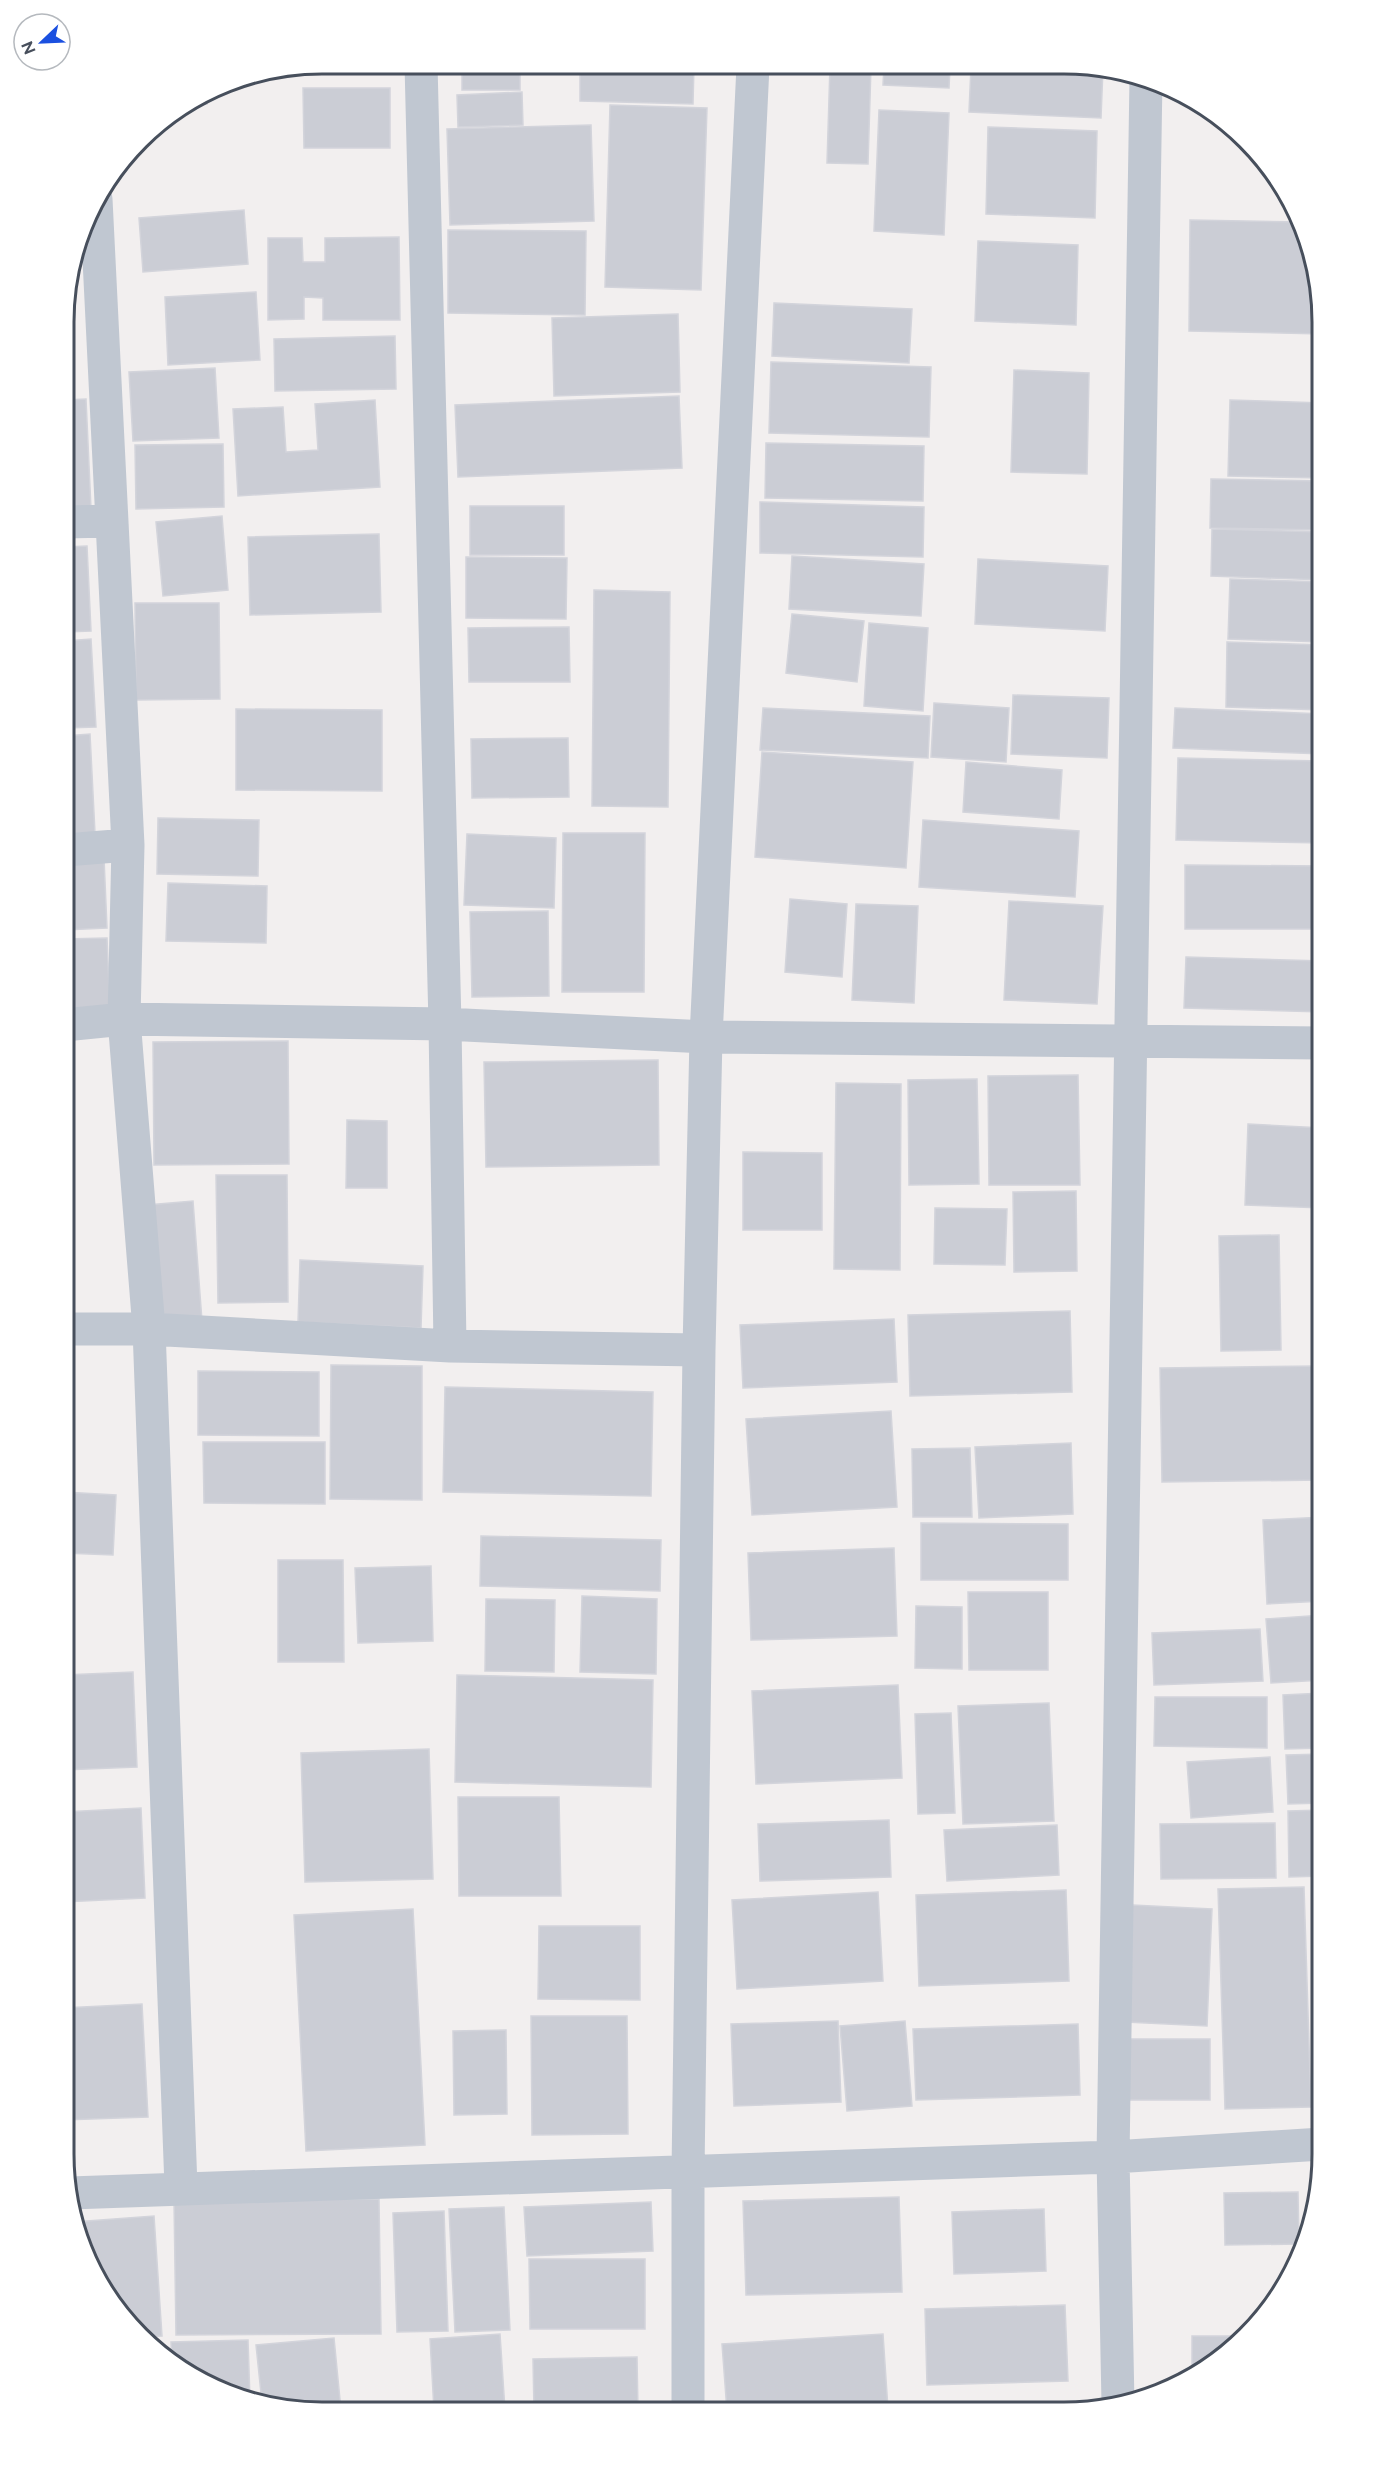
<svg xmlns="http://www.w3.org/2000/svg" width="1386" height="2475" font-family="Raleway,sans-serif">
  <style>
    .building { fill: #cbcdd5; stroke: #d3d4db; stroke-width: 1.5 }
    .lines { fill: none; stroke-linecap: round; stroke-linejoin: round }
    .minor { stroke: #c0c7d1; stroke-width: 33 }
    .rim { fill: none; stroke: #474f5c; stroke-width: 3 }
  </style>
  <rect width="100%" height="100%" fill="#f2efef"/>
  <path class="building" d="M462,64H520V90H462Z
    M580,65H694L693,104L580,101Z
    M830,66H871L868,164L827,163Z
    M884,66L950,67L949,88L883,85Z
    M971,67L1103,68L1101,118L969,112Z
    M303,88H390V148H304Z
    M207,92V104H188Z
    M522,92L523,125L458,127L457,95Z
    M610,105L707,108L701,290L605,287Z
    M879,110L949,113L944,235L874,231Z
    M591,125L594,221L450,225L447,129Z
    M988,127L1097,131L1095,218L986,214Z
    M244,210L248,264L143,272L139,218Z
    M1190,220L1301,222L1309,238L1322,317V334L1189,331Z
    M448,230L586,231L585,315L448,313Z
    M399,237L400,320H323V298L304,297V319L268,320V238H302L303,262H325V238Z
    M978,241L1078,245L1076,325L975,321Z
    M256,292L260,360L168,365L165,297Z
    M774,303L912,309L909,363L772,356Z
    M678,314L680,392L554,396L552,318Z
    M395,336L396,389L275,391L274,339Z
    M771,362L931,367L929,437L769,433Z
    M215,368L219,438L133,441L129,372Z
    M1014,370L1089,373L1087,474L1011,472Z
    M679,396L682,468L458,477L455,405Z
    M86,399L91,509L65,511V400Z
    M375,400L380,487L238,496L233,409L283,407L286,452L318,450L315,404Z
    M1230,400L1323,403V478L1228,476Z
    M766,443L924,446L923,501L765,498Z
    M223,444L224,507L136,509L135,445Z
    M1211,479L1323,481V530L1210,528Z
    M760,502L924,507L923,557L760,553Z
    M470,506H564V555H470Z
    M222,516L228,590L163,596L156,522Z
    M1212,529L1323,532V580L1211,576Z
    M379,534L381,612L250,615L248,537Z
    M87,546L91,631L65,632V547Z
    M792,556L924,564L921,616L789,609Z
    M466,557L567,558L566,619L466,618Z
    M978,559L1108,566L1105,631L975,624Z
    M1230,579L1323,582V642L1228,639Z
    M594,590L670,592L668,807L592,806Z
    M135,603H219L220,699L136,700Z
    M792,614L864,621L857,682L786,673Z
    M869,623L928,628L923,711L864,706Z
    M569,627L570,682H469L468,628Z
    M91,639L96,727L65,728V641Z
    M1227,642L1323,645V710L1226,707Z
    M1013,695L1109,698L1107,758L1011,754Z
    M934,703L1009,708L1006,762L931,757Z
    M763,708L930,716L928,758L760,750Z
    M1175,708L1323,714V754L1173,748Z
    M236,709L382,710V791L236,790Z
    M90,734L95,833L65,834V736Z
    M568,738L569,797L472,798L471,739Z
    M762,752L913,762L906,868L755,857Z
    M1178,758L1323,761V843L1176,840Z
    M966,762L1062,770L1059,819L963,812Z
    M158,818L259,820L258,876L157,874Z
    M923,820L1079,831L1075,897L919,887Z
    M563,833H645L644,992H562Z
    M467,834L556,838L554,908L464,905Z
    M104,858L107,928L64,930L65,859Z
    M1185,865L1323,866V929H1185Z
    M168,883L267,886L266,943L166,941Z
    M790,899L847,904L842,977L785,972Z
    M1009,901L1103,906L1097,1004L1004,1000Z
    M856,904L918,906L914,1003L852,1000Z
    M548,911L549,996L472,997L470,912Z
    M107,938L110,1009L64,1010V939Z
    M1186,957L1323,961V1012L1184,1008Z
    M288,1041L289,1164L154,1165L153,1042Z
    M658,1060L659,1165L486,1167L484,1062Z
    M1078,1075L1080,1185H989L988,1076Z
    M977,1079L979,1184L909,1185L908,1080Z
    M836,1083L901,1084L900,1270L834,1269Z
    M347,1120L387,1121V1188H346Z
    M1248,1124L1323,1128V1208L1245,1205Z
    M743,1152L822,1153V1230H743Z
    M216,1175H287L288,1302L218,1303Z
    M1076,1191L1077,1271L1014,1272L1013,1192Z
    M193,1201L202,1321L156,1325L147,1205Z
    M935,1208L1007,1209L1005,1265L934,1264Z
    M1279,1235L1281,1350L1221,1351L1219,1236Z
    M300,1260L423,1266L421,1328L298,1322Z
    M1070,1311L1072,1392L910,1396L908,1315Z
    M894,1319L897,1382L743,1388L740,1325Z
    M331,1365L422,1366V1500L330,1499Z
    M1320,1366L1321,1480L1162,1482L1160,1368Z
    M198,1371L319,1372V1436L198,1435Z
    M445,1387L653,1392L651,1496L443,1492Z
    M891,1411L897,1507L752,1515L746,1419Z
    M203,1442H325V1504L204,1503Z
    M1071,1443L1073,1514L979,1518L975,1447Z
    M970,1448L972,1517H913L912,1449Z
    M64,1492L116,1495L113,1555L64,1553Z
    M1323,1517V1601L1267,1604L1263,1520Z
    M921,1523L1068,1524V1580H921Z
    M481,1536L661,1540L660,1591L480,1586Z
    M894,1548L897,1636L751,1640L748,1553Z
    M278,1560H343L344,1662H278Z
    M431,1566L433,1641L358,1643L355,1568Z
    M968,1592H1048V1670H969Z
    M582,1596L657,1599L656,1674L580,1672Z
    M486,1599L555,1600L554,1672L485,1671Z
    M916,1606L962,1607V1669L915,1668Z
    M1323,1615V1680L1271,1683L1266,1619Z
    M1260,1629L1263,1681L1154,1685L1152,1633Z
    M133,1672L137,1767L63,1770L64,1675Z
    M457,1675L653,1680L651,1787L455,1782Z
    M898,1685L902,1778L756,1784L752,1691Z
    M1323,1693V1748L1285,1749L1283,1695Z
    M1155,1697H1267V1748L1154,1746Z
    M1049,1703L1054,1821L963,1824L958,1706Z
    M951,1713L955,1813L918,1814L915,1714Z
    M429,1749L433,1879L305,1882L301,1753Z
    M1323,1754V1803L1288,1804L1286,1755Z
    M1270,1757L1273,1812L1191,1818L1187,1762Z
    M458,1797H559L561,1896H459Z
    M141,1808L145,1898L63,1902V1812Z
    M1323,1810V1876L1289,1877L1288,1811Z
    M889,1820L891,1877L760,1881L758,1824Z
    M1275,1823L1276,1878L1161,1879L1160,1824Z
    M1057,1825L1059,1875L947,1881L944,1830Z
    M1304,1887L1311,2107L1225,2109L1218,1889Z
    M1066,1890L1069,1981L919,1986L916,1895Z
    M878,1892L883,1981L737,1989L732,1900Z
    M1318,1892H1323L1322,1993Z
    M1132,1905L1212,1909L1207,2026L1126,2022Z
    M413,1909L425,2145L306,2151L294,1915Z
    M539,1926H640V2000L538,1999Z
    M142,2004L148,2117L63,2120V2008Z
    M531,2016H627L628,2134L532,2135Z
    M838,2021L841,2102L734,2106L731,2024Z
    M905,2021L912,2106L847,2111L840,2026Z
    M1078,2024L1080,2095L916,2100L913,2029Z
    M506,2030L507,2114L454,2115L453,2031Z
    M1127,2039H1210V2100H1127Z
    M1298,2192L1299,2244L1225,2245L1224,2193Z
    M899,2197L902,2292L746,2295L743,2201Z
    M379,2199L381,2334L176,2335L174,2201Z
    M651,2202L653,2251L527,2256L524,2207Z
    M504,2207L510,2330L455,2332L449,2209Z
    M1044,2209L1046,2271L954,2274L952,2212Z
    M444,2211L448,2331L397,2332L393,2213Z
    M154,2216L162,2336L141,2337L107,2297L77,2237L74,2222Z
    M529,2259H645V2329H530Z
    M1065,2305L1068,2381L927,2385L925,2309Z
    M500,2334L505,2410H434L430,2339Z
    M883,2334L888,2409L727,2411L722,2344Z
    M1192,2336H1243L1208,2368L1192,2377Z
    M334,2338L341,2410H287L262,2403L256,2345Z
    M248,2340L250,2400L222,2392L172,2361L171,2342Z
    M637,2357L638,2411L534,2410L533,2359Z"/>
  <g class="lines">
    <path class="minor" d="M421,64L445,1024L450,1346
      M96,199L128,845L124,1019L149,1329L181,2187
      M65,522L110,521
      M65,850L128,845
      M64,1025L124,1019L445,1024L706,1037L1323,1043
      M64,1329H149L450,1346L699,1350
      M70,2193L1113,2157L1322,2144
      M1118,2403L1113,2157L1146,78
      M688,2411V2173L699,1350L706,1037L753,66"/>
  </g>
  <path d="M0 0H1386V2475H0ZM322 74H1064A248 248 0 0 1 1312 322V2154A248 248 0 0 1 1064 2402H322A248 248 0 0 1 74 2154V322A248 248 0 0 1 322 74Z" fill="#fff" fill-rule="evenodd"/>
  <path class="rim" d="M322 74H1064A248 248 0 0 1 1312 322V2154A248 248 0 0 1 1064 2402H322A248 248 0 0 1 74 2154V322A248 248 0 0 1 322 74Z"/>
  <g transform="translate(42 42) rotate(247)"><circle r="28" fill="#ffffff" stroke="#b5b9be" stroke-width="1.5"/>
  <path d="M0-4.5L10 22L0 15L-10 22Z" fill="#1b50e0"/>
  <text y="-9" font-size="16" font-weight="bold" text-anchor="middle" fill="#474f5c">N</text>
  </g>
</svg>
